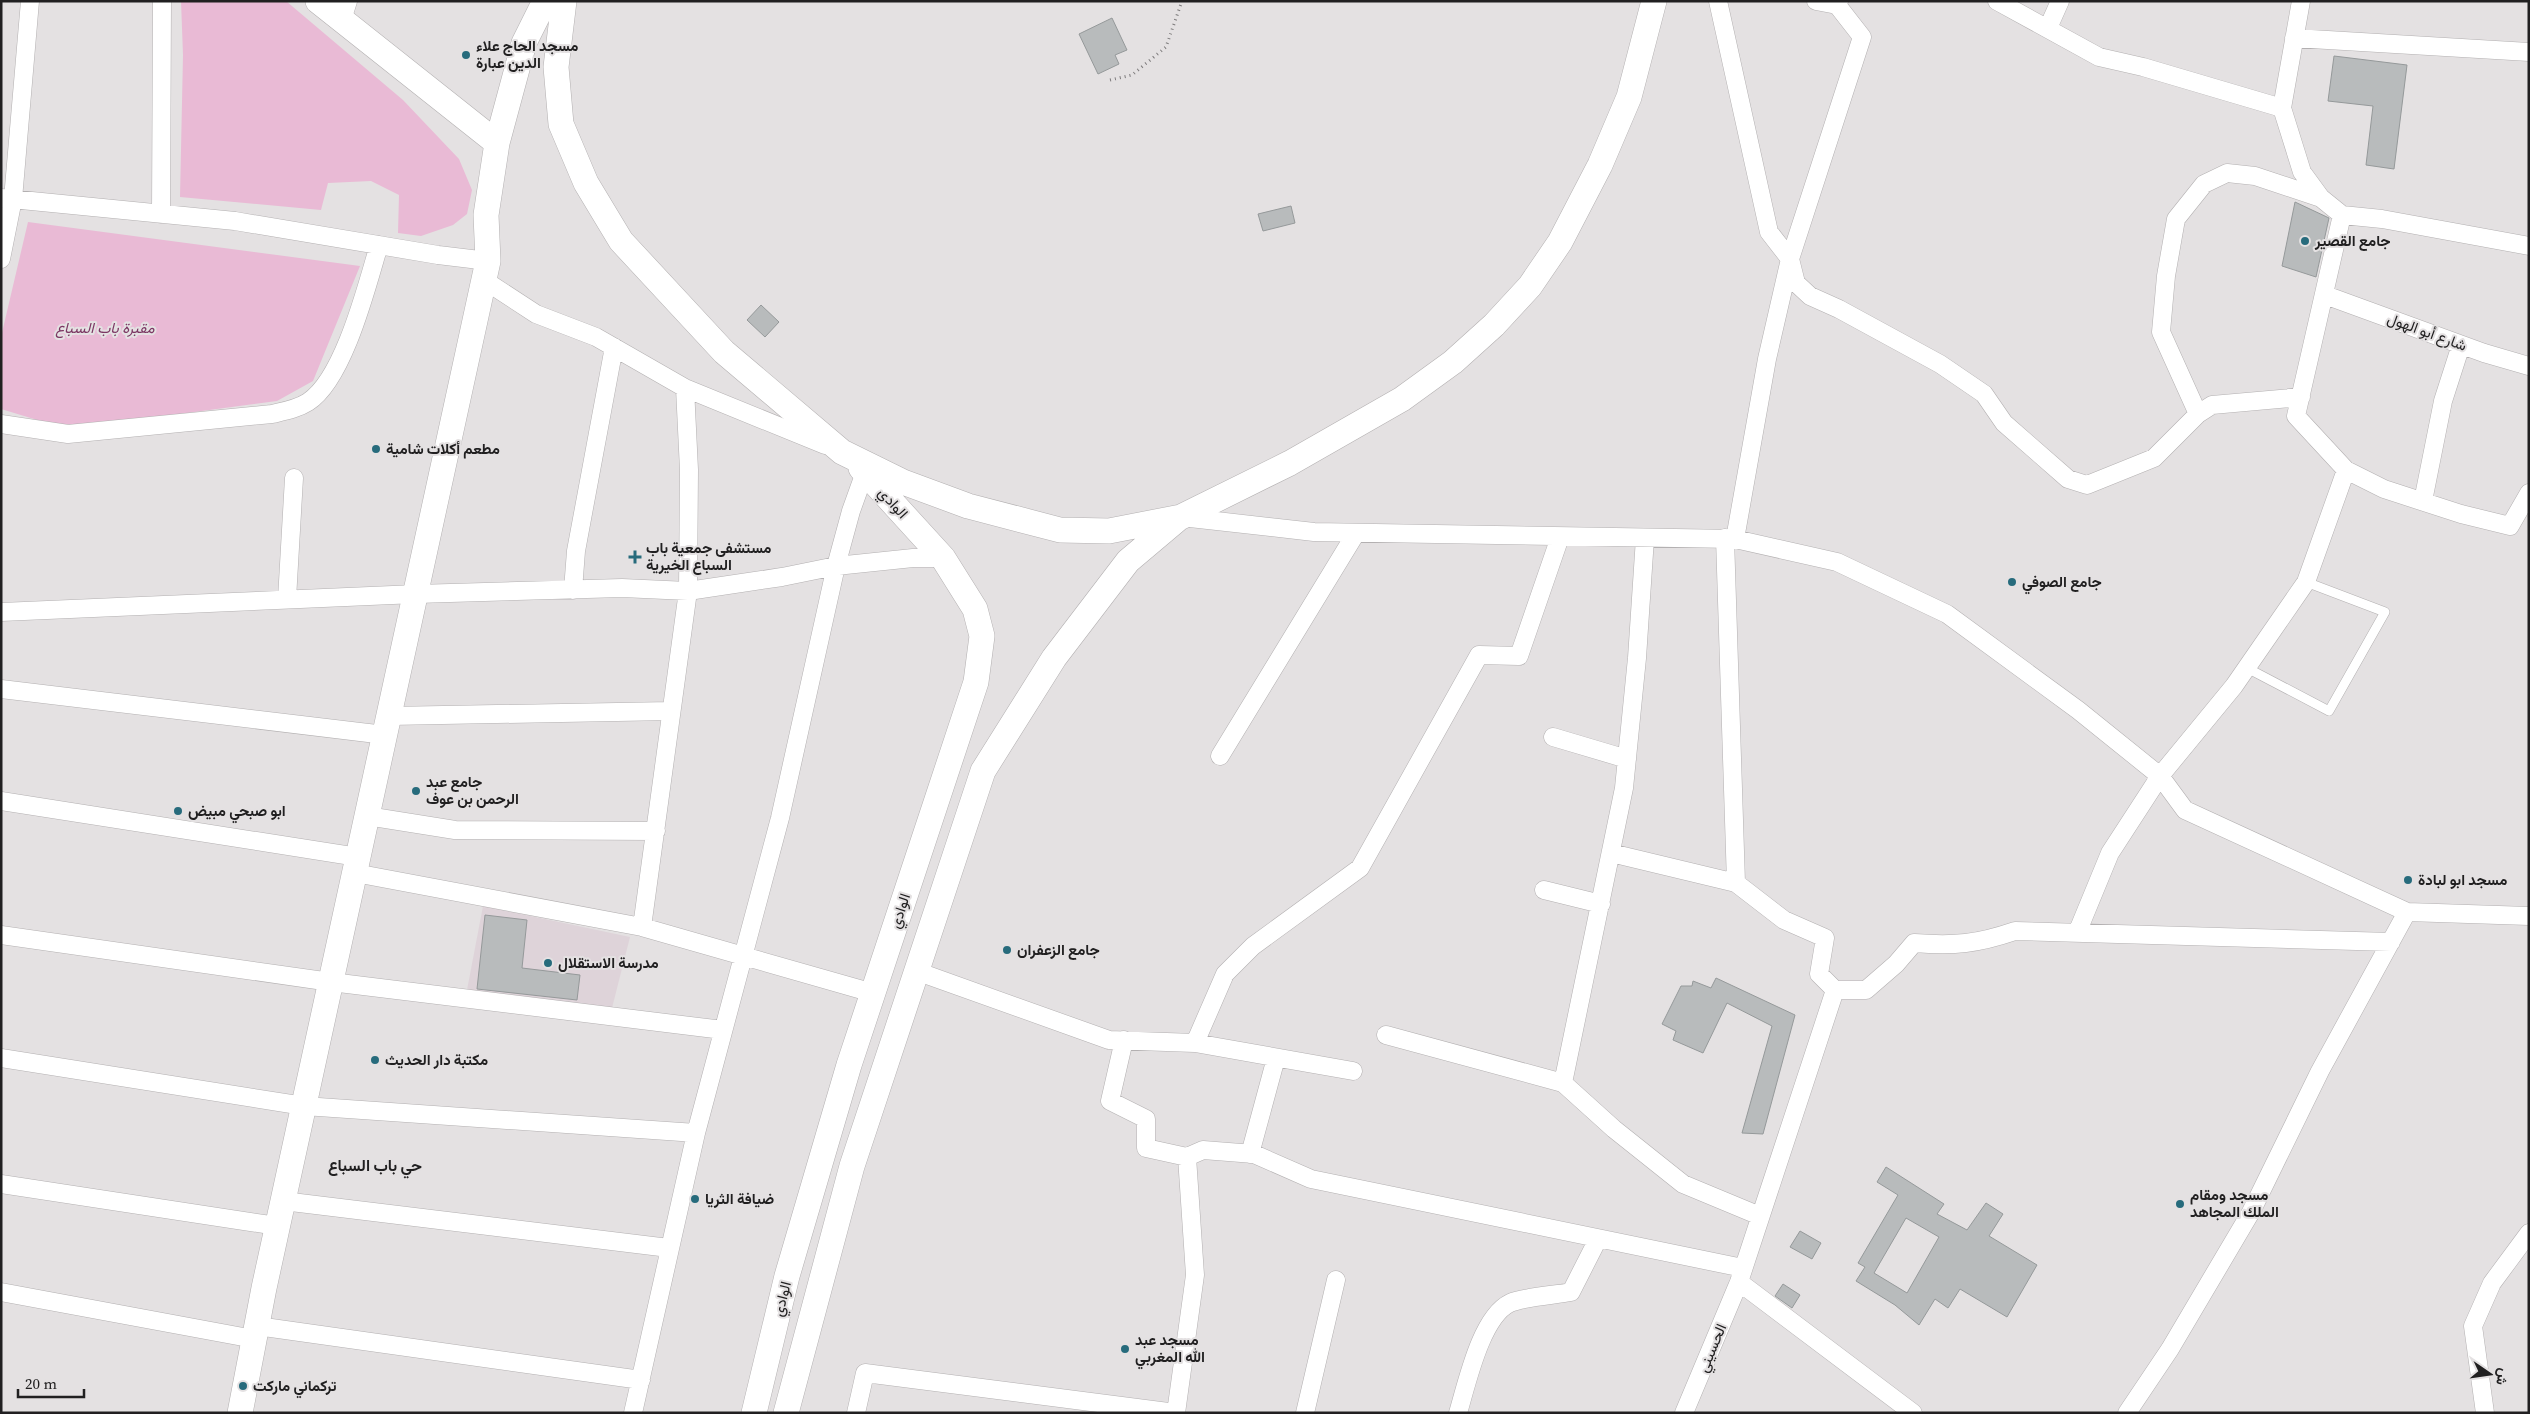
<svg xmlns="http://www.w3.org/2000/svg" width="2530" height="1414" font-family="'Source Serif 4',Vazirmatn,serif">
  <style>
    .built { fill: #ded3d9 }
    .green { fill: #e9bad5 }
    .building { fill: #b8bbbc; stroke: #95999a; fill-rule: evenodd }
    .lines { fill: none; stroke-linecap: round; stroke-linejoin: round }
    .service-casing { stroke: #b3b0b1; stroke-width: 10 }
    .minor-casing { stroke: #b3b0b1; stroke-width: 19 }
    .secondary-casing { stroke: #b3b0b1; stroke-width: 26 }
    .path { stroke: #7d7b7c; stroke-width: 3; stroke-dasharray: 1 4; stroke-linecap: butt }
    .service { stroke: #fff; stroke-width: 9 }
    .minor { stroke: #fff; stroke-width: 18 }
    .secondary { stroke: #fff; stroke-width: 25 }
    .poi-dot { fill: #276b7c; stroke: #e4e1e2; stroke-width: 2 }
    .labels { text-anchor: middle; stroke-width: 4; stroke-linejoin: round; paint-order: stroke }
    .poi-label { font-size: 15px; font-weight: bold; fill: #212021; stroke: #e4e1e2; text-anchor: start }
    .park-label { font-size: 15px; font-style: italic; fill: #7c3864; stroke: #e4e1e2 }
    .street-label { font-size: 15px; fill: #212021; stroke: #e4e1e2 }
    .neighbourhood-label { font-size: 16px; font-weight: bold; fill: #212021; stroke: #e4e1e2 }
  </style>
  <rect width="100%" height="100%" fill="#e4e1e2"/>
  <path class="built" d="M483,906L630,937L612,1008L467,990Z"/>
  <path class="green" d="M181,1H286L403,100L459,159L472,190L467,214L453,225L421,236L398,233L399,195L371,181L328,183L321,210L180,197L183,55Z
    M28,222L360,266L313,381L277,401L67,429L1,409V337Z"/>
  <path class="building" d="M1112,18L1127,50L1115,55L1119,64L1098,74L1079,34Z
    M2334,56L2407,65L2394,169L2366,165L2373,106L2328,101Z
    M2295,202L2329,218L2316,277L2282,266Z
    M1291,206L1295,223L1263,231L1258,214Z
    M761,305L779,322L765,337L747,320Z
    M485,915L527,920L522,968L580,975L577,1000L477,989Z
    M1716,978L1795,1015L1763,1134L1742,1133L1772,1026L1727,1003L1703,1053L1673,1040L1676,1031L1662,1024L1681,986H1692L1693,981L1711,988Z
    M1886,1167L1944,1204L1937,1214L1967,1230L1986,1203L2003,1214L1989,1236L2037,1265L2007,1317L1960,1289L1948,1308L1935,1299L1919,1325L1895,1305L1856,1281L1865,1267L1858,1263L1898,1195L1877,1182ZM1906,1218L1939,1237L1907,1293L1874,1273Z
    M1800,1231L1821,1243L1812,1259L1790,1247Z
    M1783,1284L1800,1295L1792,1308L1775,1296Z"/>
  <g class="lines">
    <g class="service-casing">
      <path id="service" d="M2247,668L2329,711L2385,612L2306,582"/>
    </g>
    <g class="minor-casing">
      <path id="minor" d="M1816,1L1837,5
        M1839,1L1837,5L1862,37L1790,259L1796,283L1810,296L1839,309L1940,364L1984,394L2004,423L2068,479L2087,485L2154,458L2198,414L2212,405L2301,397
        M1997,1L2099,57L2143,67L2282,108L2301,1
        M342,20L348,1
        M2048,28L2060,1
        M2294,38L2529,52
        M2282,108L2302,172L2321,198L2342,215
        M1,198L235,221L438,255L488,261
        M161,214L162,1
        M2529,246L2382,219L2342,215L2296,416L2346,470L2384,489L2461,514L2510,526L2529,493
        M1,259L13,199L30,1
        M484,280L536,314L596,337L685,388L825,445
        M2325,295L2484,353L2529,366
        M2198,414L2161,332L2166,276L2176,219L2204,184L2227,173L2255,176L2321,198
        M1,424L68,434L272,414C285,411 297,409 308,402C344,379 367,285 379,245
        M2423,501L2443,401L2461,345
        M1181,517L1314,532L1735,539L1767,359L1790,259L1769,232L1718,1
        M1645,538L1637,658L1624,788L1563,1083L1614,1129L1683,1184L1760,1216
        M1735,539L1837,562L1947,614L2078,710L2160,776L2185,810L2407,912L2529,916
        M573,590L576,551L614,347
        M287,599L294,478
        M1,612L416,594L622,588L688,591L782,577L836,566L913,558H943
        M1,689L385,735
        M389,716L671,711
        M1553,737L1627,759
        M1220,756L1356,533
        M1,801L358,857
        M367,816L455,830L656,831
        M1611,853L1736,883
        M355,873L642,927L873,993
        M1544,890L1601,904
        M642,927L688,591L689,470L685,388
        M2077,933L2110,853L2160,776L2234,686L2306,582L2346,470
        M1,935L331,982L723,1030
        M916,971L1109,1040L1195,1043L1225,974L1253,946L1360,868L1479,655L1519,656L1560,537
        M1835,990H1866L1896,964L1914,943C1955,946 1977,944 2015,931L2391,942
        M1386,1035L1563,1083
        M1124,1040L1110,1101L1146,1119V1148L1187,1157L1203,1150L1254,1154L1311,1179L1743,1268
        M1195,1043L1353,1071
        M1,1058L304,1106L696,1133
        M1250,1154L1276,1058
        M1,1184L277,1226
        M283,1201L669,1248
        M1739,1282L1913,1413
        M1,1292L254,1339
        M257,1326L641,1380
        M633,1413L696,1133L780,818L836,566L851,511L865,472
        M856,1413L865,1373L1176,1413
        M1176,1413L1195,1275L1187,1157
        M1305,1413L1336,1280
        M1458,1413C1467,1383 1481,1317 1510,1303C1524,1297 1555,1295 1571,1292L1598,1239
        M1684,1413L1739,1282L1835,990L1819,974L1825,938L1784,920L1736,883L1725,538
        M2127,1413L2170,1349L2251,1212L2320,1071L2407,912
        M2485,1413L2473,1326L2492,1283L2529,1233"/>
    </g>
    <g class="secondary-casing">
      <path id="secondary" d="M318,1L497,143
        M564,1L556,67L561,124L586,183L621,241L724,352L842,452L903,482L968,506L1060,530L1109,531L1181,517L1290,463L1402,399L1453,362L1494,325L1530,286L1560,242L1600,165L1629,97L1654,1
        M240,1413L264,1288L488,261L486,215L497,143L524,43L545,1
        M754,1413L787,1276L849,1065L976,682L982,636L975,609L943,558L861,468
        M786,1413L852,1166L983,771L1054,658L1128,561L1179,518"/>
    </g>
    <path class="path" d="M1110,80L1132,75L1166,47L1182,1"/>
    <use href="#service" class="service"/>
    <use href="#minor" class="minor"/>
    <use href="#secondary" class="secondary"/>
  </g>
  <g class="poi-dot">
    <circle cx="466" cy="55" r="5"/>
    <circle cx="2305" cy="241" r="5"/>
    <circle cx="376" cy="449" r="5"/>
    <path d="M632.5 549.5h5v5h5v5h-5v5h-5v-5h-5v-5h5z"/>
    <circle cx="2012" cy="582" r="5"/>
    <circle cx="416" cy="791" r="5"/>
    <circle cx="178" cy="811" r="5"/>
    <circle cx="2408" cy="880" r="5"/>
    <circle cx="1007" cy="950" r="5"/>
    <circle cx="548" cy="963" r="5"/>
    <circle cx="375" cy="1060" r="5"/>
    <circle cx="695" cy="1199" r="5"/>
    <circle cx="2180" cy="1204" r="5"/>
    <circle cx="1125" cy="1349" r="5"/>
    <circle cx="243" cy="1386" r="5"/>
  </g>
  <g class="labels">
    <g class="poi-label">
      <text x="476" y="51">مسجد الحاج علاء<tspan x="476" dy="17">الدين عبارة</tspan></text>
      <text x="2315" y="246">جامع القصير</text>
      <text x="386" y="454">مطعم أكلات شامية</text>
      <text x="646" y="553">مستشفى جمعية باب<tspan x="646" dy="17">السباع الخيرية</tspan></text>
      <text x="2022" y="587">جامع الصوفي</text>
      <text x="426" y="787">جامع عبد<tspan x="426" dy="17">الرحمن بن عوف</tspan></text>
      <text x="188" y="816">ابو صبحي مبيض</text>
      <text x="2418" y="885">مسجد ابو لبادة</text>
      <text x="1017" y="955">جامع الزعفران</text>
      <text x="558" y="968">مدرسة الاستقلال</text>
      <text x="385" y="1065">مكتبة دار الحديث</text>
      <text x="2190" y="1200">مسجد ومقام<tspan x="2190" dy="17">الملك المجاهد</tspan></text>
      <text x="705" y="1204">ضيافة الثريا</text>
      <text x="1135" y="1345">مسجد عبد<tspan x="1135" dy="17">الله المغربي</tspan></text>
      <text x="253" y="1391">تركماني ماركت</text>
    </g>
    <g class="park-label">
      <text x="105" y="333">مقبرة باب السباع</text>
    </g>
    <g class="street-label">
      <text transform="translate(2427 332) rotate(20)" y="5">شارع أبو الهول</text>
      <text transform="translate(893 503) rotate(48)" y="5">الوادي</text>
      <text transform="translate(900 911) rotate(-72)" y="5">الوادي</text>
      <text transform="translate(782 1299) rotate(-76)" y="5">الوادي</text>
      <text transform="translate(1712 1348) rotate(-67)" y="5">الحسيني</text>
    </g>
    <g class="neighbourhood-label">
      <text x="375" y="1171">حي باب السباع</text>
    </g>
  </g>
  <rect width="2530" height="1414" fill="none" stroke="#212021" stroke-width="5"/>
  <g transform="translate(2490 1374) rotate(103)" stroke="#e4e1e2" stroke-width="4" paint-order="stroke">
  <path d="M0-4L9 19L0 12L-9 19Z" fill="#212021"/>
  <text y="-8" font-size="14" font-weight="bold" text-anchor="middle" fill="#212021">ش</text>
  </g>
  <path d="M18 1389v8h66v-8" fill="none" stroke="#212021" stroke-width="2.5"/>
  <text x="25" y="1389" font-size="15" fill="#212021" stroke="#e4e1e2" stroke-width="4" paint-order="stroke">20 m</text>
</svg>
